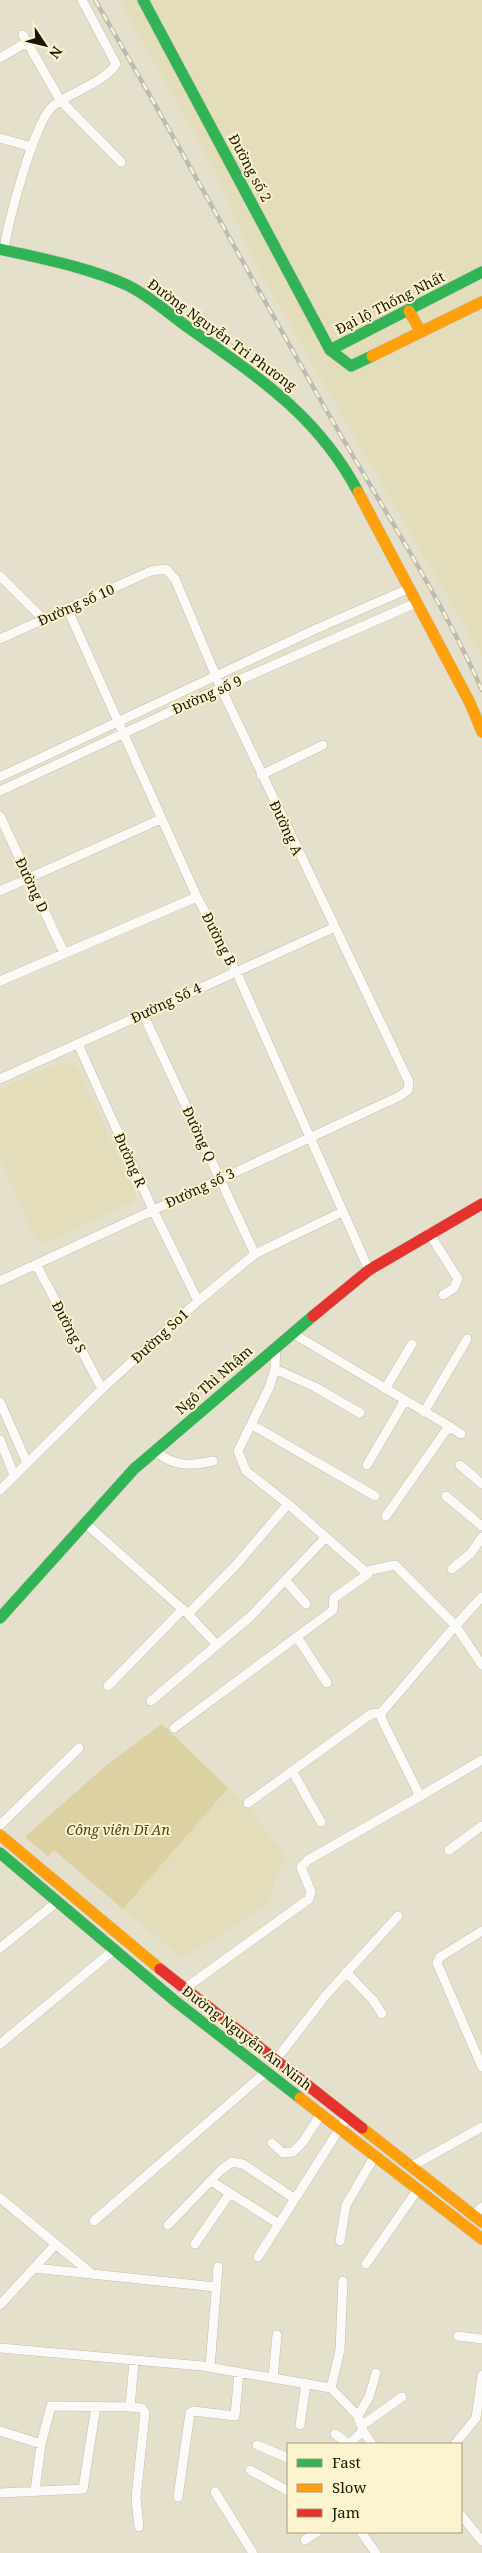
<svg xmlns="http://www.w3.org/2000/svg" width="482" height="2553" font-family="'Noto Serif',serif">
  <style>
    .built { fill: #e4ddbc }
    .green { fill: #dbd1a2 }
    .lines { fill: none; stroke-linecap: round; stroke-linejoin: round }
    .street-casing { stroke: #c1beae; stroke-width: 10 }
    .fast-casing { stroke: #c1beae; stroke-width: 12 }
    .slow-casing { stroke: #c1beae; stroke-width: 12 }
    .jam-casing { stroke: #c1beae; stroke-width: 12 }
    .street { stroke: #fbfaf7; stroke-width: 9 }
    .fast { stroke: #30b455; stroke-width: 11 }
    .slow { stroke: #ff9f0a; stroke-width: 11 }
    .jam { stroke: #e5322d; stroke-width: 11 }
    .rail-casing { stroke: #bbbbb5; stroke-width: 4.5 }
    .rail { stroke: #fcf4cf; stroke-width: 2.5; stroke-dasharray: 8; stroke-linecap: butt }
    .labels { text-anchor: middle; stroke-width: 4; stroke-linejoin: round; paint-order: stroke }
    .street-label { font-size: 14px; fill: #191608; stroke: #fcf4cf }
    .park-label { font-size: 14px; font-style: italic; fill: #4b431a; stroke: #fcf4cf }
  </style>
  <rect width="100%" height="100%" fill="#e4e0cc"/>
  <path class="built" d="M119,0H482V656L259,272L213,167Z
    M60,1062L77,1067L136,1195L132,1203L44,1243L37,1242L0,1160V1090Z
    M228,1788L243,1800L287,1858L278,1872L267,1905L182,1959L123,1909Z"/>
  <path class="green" d="M162,1724L228,1788L123,1909L54,1850L48,1856L25,1837L108,1764Z"/>
  <g class="lines">
    <g class="street-casing">
      <path id="street" d="M23,35L60,100L121,162
        M0,58L27,42
        M0,138L32,147
        M4,250C7,224 35,120 53,106C69,93 107,81 116,64L82,0
        M0,576L43,619
        M67,608L197,897L236,971L369,1270
        M0,639L151,571L166,569L175,579L221,688L409,1082L408,1090L400,1096L0,1281
        M261,775L323,745
        M0,777L316,629L410,588
        M0,791L221,688L416,603
        M0,816L64,953
        M0,891L161,819
        M0,981L197,897
        M143,1014L255,1254
        M78,1044L153,1210L198,1301
        M0,1079L333,928
        M429,1233L458,1279L454,1288L443,1295
        M36,1264L102,1389
        M292,1333L449,1426L386,1516
        M275,1369L315,1387L360,1413
        M385,1389L412,1344
        M0,1402L27,1463
        M424,1412L467,1339
        M252,1425L375,1496
        M449,1426L461,1434
        M0,1440L14,1475
        M155,1451C175,1467 190,1466 213,1461
        M367,1465L405,1400
        M460,1465L482,1484
        M0,1490L102,1389L198,1301L255,1254L342,1212
        M446,1496L482,1526
        M85,1523L188,1614L216,1644
        M452,1569L471,1553L482,1537
        M371,1570L395,1565L455,1625L482,1665
        M285,1580L306,1604
        M188,1614L236,1565L288,1504
        M297,1637L327,1683
        M108,1686L183,1609
        M151,1701L251,1616L326,1537
        M174,1728L333,1610L334,1598L368,1574L288,1504L246,1471L238,1451L269,1388L275,1369L276,1346
        M292,1771L321,1822
        M417,1798L482,1760
        M248,1803L371,1714L381,1713
        M0,1825L79,1748
        M449,1850L482,1826
        M482,1931L440,1957L437,1963L482,2067
        M0,1948L58,1901
        M346,1972L373,2000L382,2014
        M184,1989L309,1899L311,1892L301,1867L308,1860L417,1798L418,1792L382,1720L381,1713C415,1675 446,1634 482,1597
        M0,2044L115,1949
        M275,2061L326,1995L398,1916
        M272,2143L283,2153L293,2152L303,2142L321,2114
        M412,2166L482,2127
        M211,2181L279,2224
        M0,2198L92,2274
        M474,2215L482,2207
        M94,2221L266,2072
        M168,2225L221,2170L232,2162L243,2164L295,2199
        M340,2241L346,2205L375,2156
        M195,2244L230,2193
        M258,2257L347,2117
        M366,2264L418,2189
        M34,2268L216,2287
        M0,2305L55,2245
        M458,2336L482,2339
        M0,2348L202,2366L331,2388L358,2416L363,2431L372,2444
        M134,2362L130,2407L142,2408L145,2413L136,2498L139,2527
        M210,2367L218,2267
        M273,2378L277,2335
        M331,2388L340,2350L343,2281
        M358,2416L369,2397L376,2373
        M300,2425L306,2383
        M361,2426L402,2397
        M0,2431L41,2444
        M335,2434L349,2444L363,2431
        M455,2444L476,2418L482,2375
        M257,2445L288,2458
        M250,2470L288,2491
        M35,2491L41,2444L51,2406L130,2407
        M215,2492L253,2553
        M0,2493L83,2489L96,2406
        M178,2497L190,2413L193,2411L235,2416L239,2372
        M461,2515L482,2541
        M361,2532L376,2553
        M305,2540L317,2532"/>
    </g>
    <g class="fast-casing">
      <path id="fast" d="M143,0L330,350L351,366L372,356
        M0,249C43,259 87,267 127,285C148,295 168,313 186,326C256,376 317,414 358,492
        M330,350L482,272
        M0,1618L134,1469L313,1316
        M0,1853L175,2001L300,2098"/>
    </g>
    <g class="slow-casing">
      <path id="slow" d="M409,311L421,332
        M372,356L482,302
        M358,492L470,703L482,732
        M0,1835L160,1969
        M300,2098L482,2239
        M362,2128L482,2222"/>
    </g>
    <g class="jam-casing">
      <path id="jam" d="M313,1316L369,1270L482,1204
        M160,1969L362,2128"/>
    </g>
    <use href="#street" class="street"/>
    <use href="#fast" class="fast"/>
    <use href="#slow" class="slow"/>
    <use href="#jam" class="jam"/>
    <g class="rail-casing">
      <path id="rail" d="M95,0C174,135 248,273 325,408C378,501 438,592 482,690"/>
    </g>
    <use href="#rail" class="rail"/>
  </g>
  <g class="labels">
    <g class="street-label">
      <text transform="translate(250 168) rotate(62)" y="5">Đường số 2</text>
      <text transform="translate(390 303) rotate(-27)" y="5">Đại lộ Thống Nhất</text>
      <text transform="translate(222 335) rotate(36)" y="5">Đường Nguyễn Tri Phương</text>
      <text transform="translate(76 605) rotate(-24)" y="5">Đường số 10</text>
      <text transform="translate(207 695) rotate(-24)" y="5">Đường số 9</text>
      <text transform="translate(286 828) rotate(65)" y="5">Đường A</text>
      <text transform="translate(32 885) rotate(65)" y="5">Đường D</text>
      <text transform="translate(219 939) rotate(63)" y="5">Đường B</text>
      <text transform="translate(166 1003) rotate(-25)" y="5">Đường Số 4</text>
      <text transform="translate(199 1134) rotate(65)" y="5">Đường Q</text>
      <text transform="translate(130 1160) rotate(66)" y="5">Đường R</text>
      <text transform="translate(200 1188) rotate(-25)" y="5">Đường số 3</text>
      <text transform="translate(69 1327) rotate(62)" y="5">Đường S</text>
      <text transform="translate(160 1336) rotate(-43)" y="5">Đường So1</text>
      <text transform="translate(214 1380) rotate(-41)" y="5">Ngô Thì Nhậm</text>
      <text transform="translate(247 2038) rotate(38)" y="5">Đường Nguyễn An Ninh</text>
    </g>
    <g class="park-label">
      <text x="118" y="1835">Công viên Dĩ An</text>
    </g>
  </g>
  <rect x="287" y="2443" width="175" height="90" fill="#fcf4cf" stroke="#a19b7f"/>
  <rect x="297" y="2459" width="25" height="8" fill="#30b455" stroke="#a19b7f"/>
  <text x="332" y="2468" font-size="15" fill="#191608">Fast</text>
  <rect x="297" y="2484" width="25" height="8" fill="#ff9f0a" stroke="#a19b7f"/>
  <text x="332" y="2493" font-size="15" fill="#191608">Slow</text>
  <rect x="297" y="2509" width="25" height="8" fill="#e5322d" stroke="#a19b7f"/>
  <text x="332" y="2518" font-size="15" fill="#191608">Jam</text>
  <g transform="translate(45 45) rotate(125)" stroke="#fcf4cf" stroke-width="4" paint-order="stroke">
  <path d="M0-4L9 19L0 12L-9 19Z" fill="#191608"/>
  <text y="-8" font-size="14" font-weight="bold" text-anchor="middle" fill="#191608">N</text>
  </g>
</svg>
